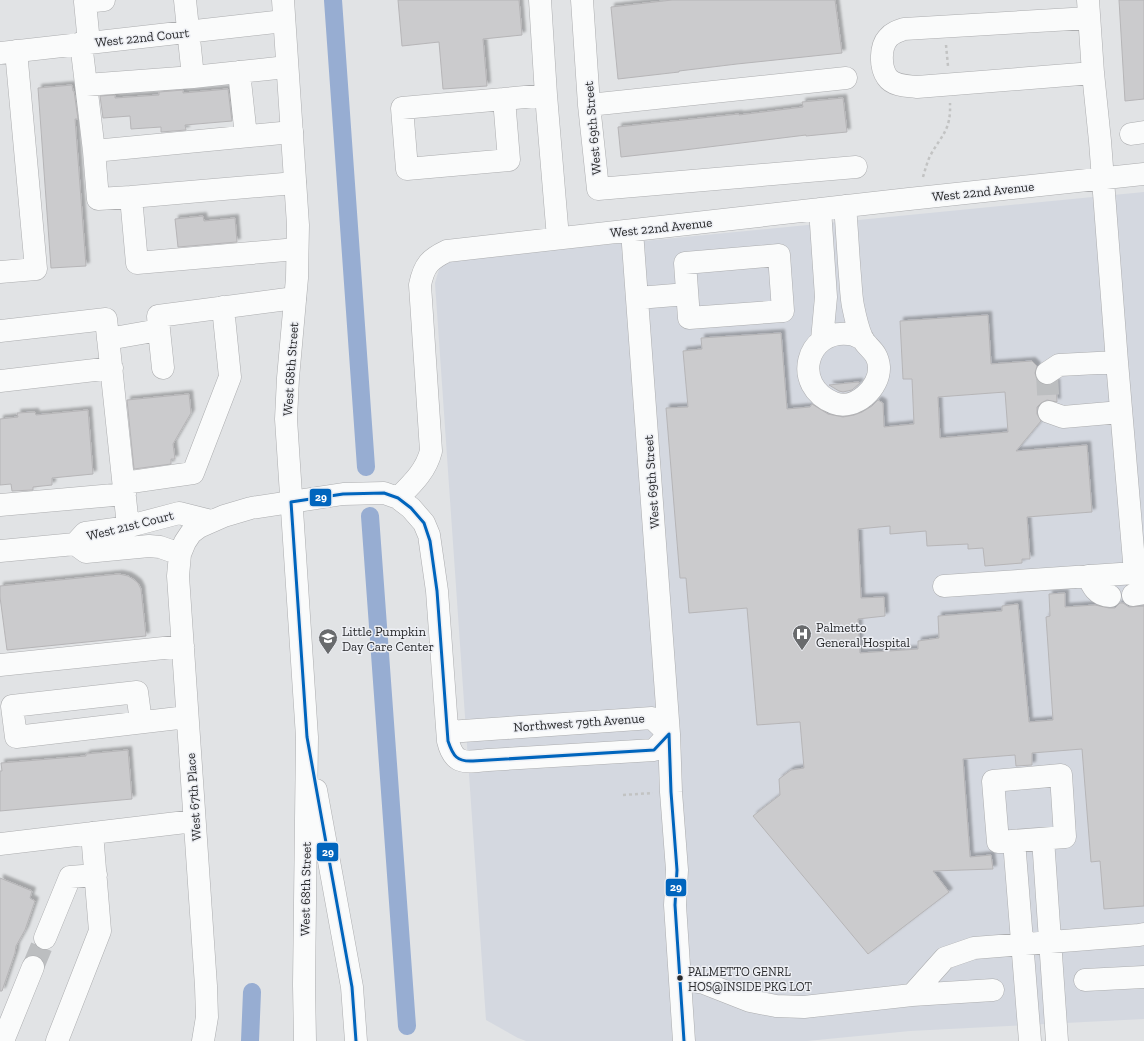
<svg xmlns="http://www.w3.org/2000/svg" width="1144" height="1041" font-family="'Zilla Slab',serif">
  <style>
    .built { fill: #d4d8e0 }
    .lines { fill: none; stroke-linecap: round; stroke-linejoin: round }
    .canal { stroke: #97add2; stroke-width: 18 }
    .building { fill: #cbcbcd; stroke: #b6b5b7; fill-rule: evenodd; filter: url(#shadow) }
    .minor-tunnel { stroke: #bcbec0; stroke-width: 22; stroke-dasharray: 22 11; stroke-linecap: butt }
    .minor-casing { stroke: #acadaf; stroke-width: 23 }
    .major-casing { stroke: #acadaf; stroke-width: 23 }
    .path { stroke: #c2c3c3; stroke-width: 2.5; stroke-dasharray: 3 3; stroke-linecap: butt }
    .minor { stroke: #fafbfb; stroke-width: 22 }
    .major { stroke: #fafbfb; stroke-width: 22 }
    .bus-1-casing { stroke: #edeff4; stroke-width: 6 }
    .bus-1 { stroke: #0065bd; stroke-width: 3 }
    .bus-dot { fill: #292a2c; stroke: #edeff4; stroke-width: 1.5 }
    .labels { text-anchor: middle; stroke-width: 3; stroke-linejoin: round; paint-order: stroke }
    .bus-label { font-size: 12px; fill: #292a2c; stroke: #edeff4; text-anchor: start }
    .street-label { font-size: 13px; fill: #292a2c; stroke: #edeff4 }
    .poi-label { font-size: 13px; fill: #292a2c; stroke: #edeff4; text-anchor: start }
    .line-badge { stroke: #edeff4; stroke-width: 1.5 }
    .badge-label { font-size: 11px; text-anchor: middle; font-weight: bold; fill: #fff }
  </style>
  <defs>
    <filter id="shadow"><feDropShadow dx="3.5" dy="-3.5" stdDeviation="1" flood-color="#0004"/></filter>
  </defs>
  <rect width="100%" height="100%" fill="#e1e3e5"/>
  <path class="built" d="M1144,192V1019L910,1031L807,1041H526L518,1038L486,1020L435,283L439,269L450,260Z"/>
  <g class="lines">
    <path class="canal" d="M333,0L366,467
      M370,516L407,1026
      M250,1041L252,992"/>
  </g>
  <path class="building" d="M398,0H519L522,35L483,39L487,86L443,89L439,42L402,46Z
    M672,0H835L842,53L737,64L679,71V72L618,79L611,7Z
    M1119,0H1144V99L1125,101Z
    M72,85L73,91H74L78,119H75L86,266L51,268L38,88Z
    M228,89L232,121L185,125L186,130L161,132V127L131,129L130,116L103,118L100,96L115,95V98L159,95V92L183,90V93Z
    M843,98L847,132L806,136V135L684,150L621,157L618,127L739,114V115L803,107L802,102Z
    M203,216L204,221L235,218L237,242L178,247L175,219Z
    M988,315L991,364L1032,361L1037,366L1035,373L1037,380L1041,384L1047,385L1056,382L1057,402L1047,400L1041,403L1037,407V414L1041,421L1016,451L1087,445L1092,512L1027,517L1030,559H1022V563L985,566L983,548L968,549V544L927,546L926,531L890,534V526L858,529L861,598L884,597L885,616L858,619L860,653L918,649V641L939,638L938,616L1002,611V606L1018,604L1029,722L1053,720L1046,617L1050,616L1049,594L1065,593V607L1095,605L1109,608H1115L1120,603H1123L1129,607L1144,606V906L1104,909L1100,861L1091,862L1082,749L1032,753V765L1016,766L1015,755L963,759L970,857L991,855L993,869L933,871L949,892L868,954L753,816L780,795L779,779L791,770L804,768L800,722L757,725L747,608L689,613L686,578H680L666,408L688,407L683,351L702,349L701,338L781,333L787,409L810,407L812,404L828,414L843,417L854,415L862,412L872,406L878,400L883,403L884,427L914,424L912,379H903L900,321ZM1005,392L1008,432L940,438L938,397Z
    M858,382L860,383L852,390L843,392L839,391L829,385Z
    M189,394L191,413L173,444L175,459H171V464L134,469L127,400Z
    M88,410L93,474L52,478V485L33,487V490L12,491L11,484L0,485V419L18,417L17,413L35,412L36,415Z
    M119,574L128,576L133,579L138,583L141,589L146,636L7,650L0,597V586Z
    M128,750L132,799L0,811V771H2L1,763L86,756V754Z
    M0,878L32,891L30,898L35,901L25,930L16,946L15,953L2,991H0Z"/>
  <g class="lines">
    <path class="minor-tunnel" d="M1047,373L1049,412
      M33,967L45,938"/>
    <g class="minor-casing">
      <path id="minor" d="M185,0L193,77L287,67
        M540,0L546,95L558,238
        M582,0L589,105L598,189L856,167
        M1088,0L1093,73L1100,141L1117,362L1135,573L1144,572
        M1089,18L904,29C898,31 892,33 888,38C880,47 880,67 887,77C893,86 907,86 917,87L1093,73
        M81,43L94,151L292,132
        M89,43L85,2L104,0
        M0,53L284,21
        M239,72L246,136
        M86,85L193,77
        M504,99L402,108L407,169L509,160L504,99L546,95
        M589,105L846,78
        M1131,134L1144,132
        M94,151L98,199L131,197
        M295,183L131,197L137,263L297,249
        M845,206C847,229 848,252 850,276C851,286 851,296 853,306C855,316 858,329 862,338C867,348 878,351 879,367C880,388 855,411 834,403C791,386 806,329 849,334C853,334 858,337 863,339
        M820,209L826,297L822,340
        M632,231L669,734L671,792L677,870L675,905L684,1041
        M779,255L783,311L689,318L685,263Z
        M0,272L36,269L16,51
        M638,298L687,294
        M159,330L163,368
        M0,331L106,319L128,526
        M108,339L159,330L158,316L295,298
        M1047,373L1059,365L1117,362
        M0,381L112,368
        M1049,412L1063,417L1121,412
        M124,483L193,473L230,377L223,307
        M398,498C412,484 426,471 431,451L420,285C424,265 430,259 447,251L909,199L1144,174
        M0,505L125,494
        M75,544L86,552L149,546L160,547L180,554
        M0,551L75,544L85,533L122,528L179,513L211,521
        M1088,576C1092,586 1097,596 1110,596
        M944,586L1135,573
        M1133,595L1144,593
        M0,665L183,646
        M141,722L137,692L12,706L16,737L187,717
        M448,732L652,718L669,734
        M1061,775L1065,837L998,842L993,781Z
        M1043,839L1057,1041
        M1014,841L1030,1041
        M0,844L194,821
        M45,938L70,877L96,875
        M680,979L704,983L750,1001L776,1006L804,1007L912,995L945,958L974,948L1139,935L1144,934
        M1085,980L1144,977
        M912,995L993,990
        M3,1041L33,967
        M57,1041L100,931L92,833
        M203,1041L207,1017L206,986L178,576L180,554L185,542L191,533L199,527L224,516L251,508L343,494L384,493L398,498L411,508L424,523L429,535L437,591L448,741C454,766 466,762 488,760L654,750L669,734"/>
    </g>
    <g class="major-casing">
      <path id="major" d="M283,0L298,225L297,278L288,378L286,419L307,737L304,985L305,1041
        M316,790L352,987L356,1041"/>
    </g>
    <path class="path" d="M946,45L948,66
      M923,177C925,170 927,163 930,156C942,134 951,131 950,103
      M623,795L653,793"/>
    <use href="#minor" class="minor"/>
    <use href="#major" class="major"/>
    <g class="bus-1-casing">
      <path id="bus-1" d="M669,734L671,792L677,870L675,905L684,1041
        M356,1041L352,987L307,737L291,502L343,494L384,493L398,498L411,508L424,523L430,541L437,591L448,741C453,756 457,762 473,761L654,750L669,734"/>
    </g>
    <use href="#bus-1" class="bus-1"/>
  </g>
  <defs>
    <g id="hospital-pin" transform="scale(1)"><path d="M0 17L-7.5 6A9.5 9.5 0 1 1 7.5 6Z" fill="#696b6d" stroke="#edeff4"/><path d="M-5-5h3v3.5h4V-5h3V5h-3V1.5h-4V5h-3Z" fill="#fff"/></g>
    <g id="school-pin" transform="scale(1)"><path d="M0 17L-7.5 6A9.5 9.5 0 1 1 7.5 6Z" fill="#696b6d" stroke="#edeff4"/><path d="M0-5L7-2L0 1L-7-2ZM-4 1L0 2.5L4 1V4Q0 6-4 4Z" fill="#fff"/></g>
  </defs>
  <g fill-rule="evenodd">
    <use href="#hospital-pin" x="802" y="634"/>
    <use href="#school-pin" x="328" y="638"/>
  </g>
  <circle class="bus-dot" cx="680" cy="978" r="3.5"/>
  <g class="labels">
    <g class="bus-label">
      <text x="688" y="976">PALMETTO GENRL<tspan x="688" dy="15">HOS@INSIDE PKG LOT</tspan></text>
    </g>
    <g class="street-label">
      <text transform="translate(142 37) rotate(-6)" y="5">West 22nd Court</text>
      <text transform="translate(592 128) rotate(-95)" y="5">West 69th Street</text>
      <text transform="translate(983 191) rotate(-6)" y="5">West 22nd Avenue</text>
      <text transform="translate(661 227) rotate(-6)" y="5">West 22nd Avenue</text>
      <text transform="translate(290 369) rotate(-86)" y="5">West 68th Street</text>
      <text transform="translate(651 482) rotate(-94)" y="5">West 69th Street</text>
      <text transform="translate(130 525) rotate(-14)" y="5">West 21st Court</text>
      <text transform="translate(579 722) rotate(-4)" y="5">Northwest 79th Avenue</text>
      <text transform="translate(193 797) rotate(-94)" y="5">West 67th Place</text>
      <text transform="translate(305 889) rotate(-89)" y="5">West 68th Street</text>
    </g>
    <g class="poi-label">
      <text x="816" y="632">Palmetto<tspan x="816" dy="15">General Hospital</tspan></text>
      <text x="342" y="636">Little Pumpkin<tspan x="342" dy="15">Day Care Center</tspan></text>
    </g>
  </g>
  <g class="line-badge">
    <rect x="309" y="488" width="23" height="19" rx="4" fill="#0065bd"/>
    <rect x="316" y="842" width="23" height="20" rx="4" fill="#0065bd"/>
    <rect x="665" y="878" width="22" height="19" rx="4" fill="#0065bd"/>
  </g>
  <g class="badge-label">
    <text x="321" y="501">29</text>
    <text x="328" y="856">29</text>
    <text x="676" y="891">29</text>
  </g>
</svg>
